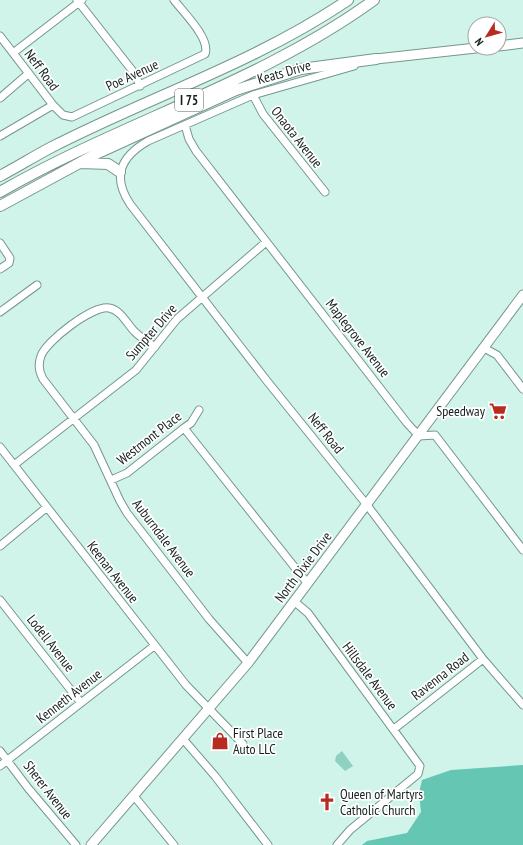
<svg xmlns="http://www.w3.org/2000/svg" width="523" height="845" font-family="'PT Sans Narrow',sans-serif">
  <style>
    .green { fill: #8ed0c1 }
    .forest { fill: #64c6b3 }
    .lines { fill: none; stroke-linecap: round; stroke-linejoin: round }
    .minor-casing { stroke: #76968e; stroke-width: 9 }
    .major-casing { stroke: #76968e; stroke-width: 11 }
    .highway-casing { stroke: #76968e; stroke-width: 12 }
    .minor { stroke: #fff; stroke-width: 7 }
    .major { stroke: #fff; stroke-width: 9 }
    .highway { stroke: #fff; stroke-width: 10 }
    .labels { text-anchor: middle; stroke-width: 3.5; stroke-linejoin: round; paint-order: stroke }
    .shield { fill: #fff; stroke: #5a6462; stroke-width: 1 }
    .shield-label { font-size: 13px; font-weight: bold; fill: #14211e }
    .street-label { font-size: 14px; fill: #14211e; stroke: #fff }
    .poi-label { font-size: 14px; fill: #14211e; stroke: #fff; text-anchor: start }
  </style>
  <rect width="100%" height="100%" fill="#d0f3ea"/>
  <path class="green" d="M342,751L353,766L345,771L335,761L336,756Z"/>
  <path class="forest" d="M523,765V845H362L367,841L407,833L421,812L419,793L422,780L451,770Z"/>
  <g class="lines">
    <g class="minor-casing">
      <path id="minor" d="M77,0L135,74L140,86
        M0,36L53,105L63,115L72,117L205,54C211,39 183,12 174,0
        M13,53L82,0
        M354,66L253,95L148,141C120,157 112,177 130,204L267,381L367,505L483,659L523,705
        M253,95L263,114L325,192
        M0,98L28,74
        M185,125L189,139L196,151L407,423L419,436L435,435L523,550
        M0,136L53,105
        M0,243L10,258L9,263L0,269
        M0,312L37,285
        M155,347C148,342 141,338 135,332C127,324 121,310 109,308C93,305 46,341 41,356C38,364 39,372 43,379L94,445L120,501L127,513L209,619L248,663
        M484,348L497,355L523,389
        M184,428L308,584
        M0,447L186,685L243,744
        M14,465L136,370L177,319L266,242
        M111,480L127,473L184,428L191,423L199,410
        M0,546L47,507
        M0,600L81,703
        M295,602L308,613L420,766L418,774L350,830L337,845
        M394,729L483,659
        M183,739L215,776L268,845
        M0,751L28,788L76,845
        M0,766L154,646
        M134,796L174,845"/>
    </g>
    <g class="major-casing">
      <path id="major" d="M499,46L523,43
        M376,59L476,48
        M91,845L248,663L523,295"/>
    </g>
    <g class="highway-casing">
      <path id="highway" d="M81,163L108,164L120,172
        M0,176C17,167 33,157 50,148C149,97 255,63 348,0
        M0,192C121,122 260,83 374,0
        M0,206L96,154L236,90L301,69L376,59"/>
    </g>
    <use href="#minor" class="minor"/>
    <use href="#major" class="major"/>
    <use href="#highway" class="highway"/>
  </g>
  <defs>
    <g id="supermarket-bare" transform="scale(1.38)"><path d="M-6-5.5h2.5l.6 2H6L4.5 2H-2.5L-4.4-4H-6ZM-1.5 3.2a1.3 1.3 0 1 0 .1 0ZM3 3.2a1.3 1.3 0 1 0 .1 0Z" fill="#b92b20" stroke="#fff" stroke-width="2.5" paint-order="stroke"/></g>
    <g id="shop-bare" transform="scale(1.38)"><path d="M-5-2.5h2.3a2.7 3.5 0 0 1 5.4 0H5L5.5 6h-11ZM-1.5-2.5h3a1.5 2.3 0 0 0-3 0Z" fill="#b92b20" stroke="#fff" stroke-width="2.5" paint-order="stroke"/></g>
    <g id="church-bare" transform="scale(1.38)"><path d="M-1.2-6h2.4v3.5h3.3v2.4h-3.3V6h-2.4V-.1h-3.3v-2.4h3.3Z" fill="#b92b20" stroke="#fff" stroke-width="2.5" paint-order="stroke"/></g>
  </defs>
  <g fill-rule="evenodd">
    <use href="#supermarket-bare" x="498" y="411"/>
    <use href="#shop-bare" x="220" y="741"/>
    <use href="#church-bare" x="327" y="802"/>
  </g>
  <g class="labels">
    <rect class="shield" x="175" y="89" width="28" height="22" rx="3"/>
    <g class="shield-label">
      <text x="189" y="105">I 75</text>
    </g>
    <g class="street-label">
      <text transform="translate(42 70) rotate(53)" y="5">Neff Road</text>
      <text transform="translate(284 72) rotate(-16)" y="5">Keats Drive</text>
      <text transform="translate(132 75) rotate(-25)" y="5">Poe Avenue</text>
      <text transform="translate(297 137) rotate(52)" y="5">Onaota Avenue</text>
      <text transform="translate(151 332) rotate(-49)" y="5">Sumpter Drive</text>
      <text transform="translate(358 338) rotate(52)" y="5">Maplegrove Avenue</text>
      <text transform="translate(326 433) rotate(51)" y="5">Neff Road</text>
      <text transform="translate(149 438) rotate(-38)" y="5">Westmont Place</text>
      <text transform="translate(164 538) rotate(53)" y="5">Auburndale Avenue</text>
      <text transform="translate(303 567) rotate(-53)" y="5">North Dixie Drive</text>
      <text transform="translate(113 572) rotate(52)" y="5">Keenan Avenue</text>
      <text transform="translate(51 643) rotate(52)" y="5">Lodell Avenue</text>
      <text transform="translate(370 676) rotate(53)" y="5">Hillsdale Avenue</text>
      <text transform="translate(440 676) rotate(-38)" y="5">Ravenna Road</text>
      <text transform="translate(69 696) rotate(-38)" y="5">Kenneth Avenue</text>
      <text transform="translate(48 790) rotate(52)" y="5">Sherer Avenue</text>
    </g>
    <g class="poi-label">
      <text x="485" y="416" text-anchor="end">Speedway</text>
      <text x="233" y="738">First Place<tspan x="233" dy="16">Auto LLC</tspan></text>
      <text x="340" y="799">Queen of Martyrs<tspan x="340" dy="16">Catholic Church</tspan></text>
    </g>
  </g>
  <g transform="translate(487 36) rotate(233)"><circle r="19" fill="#ffffff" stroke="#a1a6a5"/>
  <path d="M0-3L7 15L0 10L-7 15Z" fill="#b92b20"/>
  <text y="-6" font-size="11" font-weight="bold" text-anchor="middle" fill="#14211e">N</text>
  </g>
</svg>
